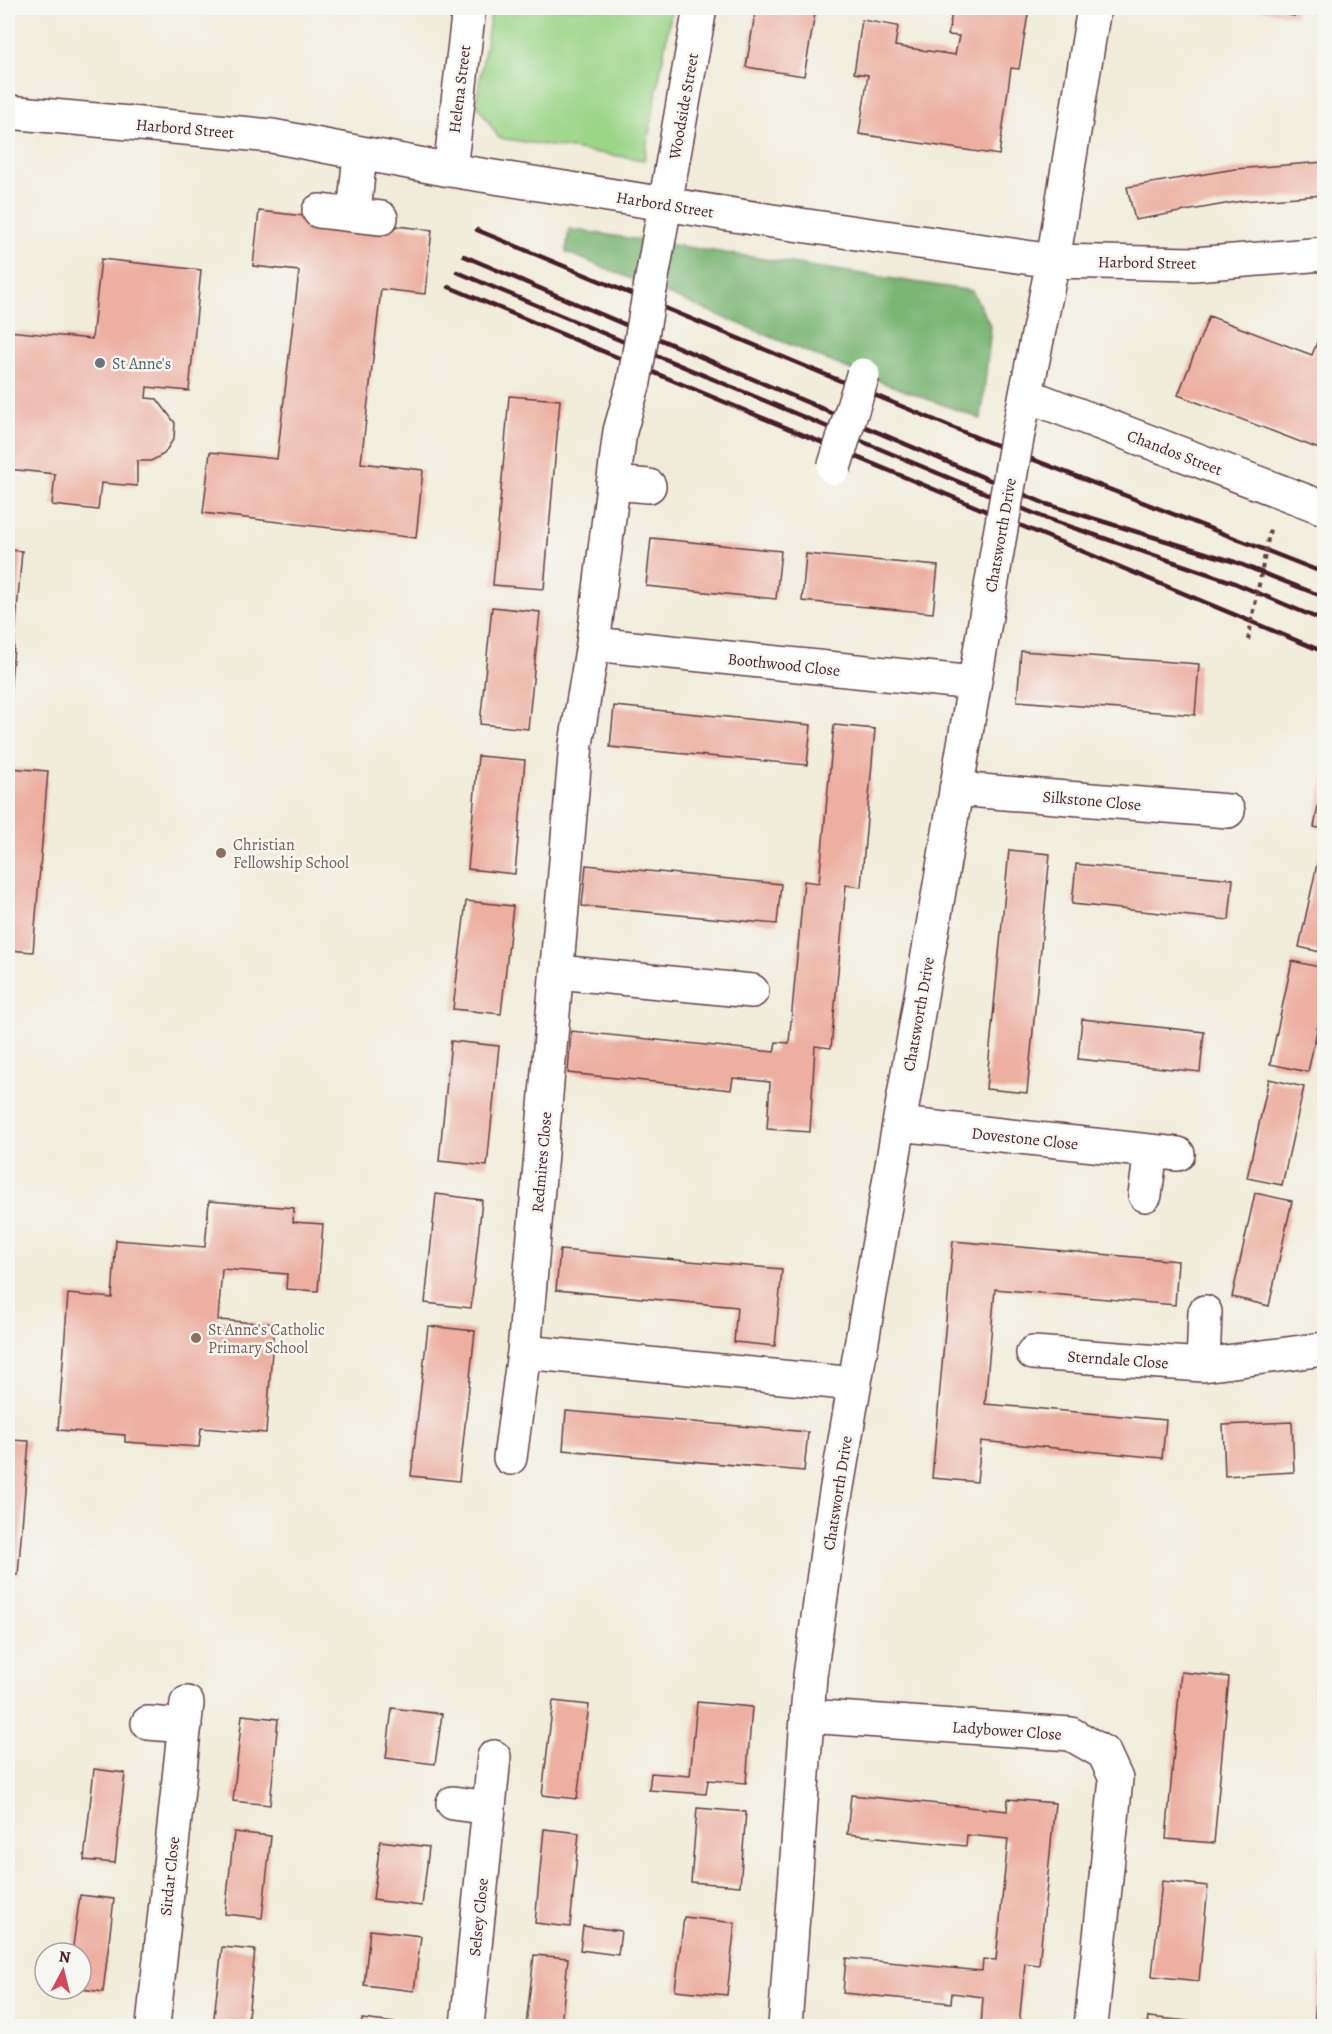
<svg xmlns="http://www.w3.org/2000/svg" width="1332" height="2034" font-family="Alegreya,serif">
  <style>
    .green { fill: #9bd588; stroke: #727a5a; stroke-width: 1.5 }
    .forest { fill: #7cb674; stroke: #636a50; stroke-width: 1.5 }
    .building { fill: #ecafa0 }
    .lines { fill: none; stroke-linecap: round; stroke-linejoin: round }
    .minor-casing { stroke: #633e45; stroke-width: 36 }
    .minor { stroke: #fff; stroke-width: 33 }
    .rail { stroke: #4a1f2b; stroke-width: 4.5 }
    .minor-bridge-casing { stroke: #633e45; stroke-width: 36; stroke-linecap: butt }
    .path-bridge { stroke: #633e45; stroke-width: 4; stroke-dasharray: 4.5 4.5; stroke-linecap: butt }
    .minor-bridge { stroke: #fff; stroke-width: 33 }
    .worship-dot { fill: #6b7280; stroke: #f6f6f2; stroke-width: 2 }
    .education-dot { fill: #8d6e63; stroke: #f6f6f2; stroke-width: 2 }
    .labels { text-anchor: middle; stroke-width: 5; stroke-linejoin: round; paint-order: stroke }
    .street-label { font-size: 16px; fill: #4a1f2b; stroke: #f6f6f2 }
    .worship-label { font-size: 16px; fill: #5b616d; stroke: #f6f6f2; text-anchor: start }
    .education-label { font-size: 16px; fill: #785e54; stroke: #f6f6f2; text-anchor: start }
  </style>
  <rect width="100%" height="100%" fill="#f6f6f2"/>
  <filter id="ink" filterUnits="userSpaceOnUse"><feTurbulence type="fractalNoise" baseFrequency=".0167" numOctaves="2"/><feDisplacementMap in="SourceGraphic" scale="12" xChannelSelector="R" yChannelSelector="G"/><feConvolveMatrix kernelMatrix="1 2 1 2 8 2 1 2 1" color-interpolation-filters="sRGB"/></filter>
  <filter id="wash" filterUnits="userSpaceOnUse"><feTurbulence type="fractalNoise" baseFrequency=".008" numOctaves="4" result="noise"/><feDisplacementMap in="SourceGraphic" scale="24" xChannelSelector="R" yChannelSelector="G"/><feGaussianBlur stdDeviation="1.35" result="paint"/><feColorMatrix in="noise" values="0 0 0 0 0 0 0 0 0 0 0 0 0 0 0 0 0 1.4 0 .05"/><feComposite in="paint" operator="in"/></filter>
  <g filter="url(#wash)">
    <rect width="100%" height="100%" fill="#f1ecda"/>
    <path class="green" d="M492,8H672L644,160L499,138L476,103Z"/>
    <path class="forest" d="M569,229L972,291L991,327L981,419L863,375L566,252Z"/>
    <g id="blocks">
      <path class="building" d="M756,8H816L804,76L746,67Z
        M953,8H1029L1019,69L1011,68L999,155L859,134L868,75L854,73L862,20L898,26L895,46L955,55L959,36L948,35Z
        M1252,8H1296L1295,16Z
        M1316,8H1324V16L1315,14Z
        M1324,162V195L1242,201L1135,220L1127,187L1235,169Z
        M259,211L432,230L425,294L381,289L361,463L423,470L416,538L203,513L210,452L277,459L299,271L253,266Z
        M101,259L201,270L189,391L147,387L146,398L157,399L175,423L174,438L164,454L151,461H137V486L101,483L98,510L52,505L55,474L8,469V331L92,339Z
        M1209,316L1312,355L1324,324V451L1178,395Z
        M509,396L560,400L544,589L493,585Z
        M651,538L781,551L776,599L646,586Z
        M8,550L22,551L9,706H8Z
        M806,554L938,566L933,613L802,601Z
        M492,607L540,612L528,729L480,724Z
        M1021,651L1199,664L1195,715L1017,701Z
        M614,706L811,725L807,765L610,747Z
        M834,725L875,729L861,887L846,885L831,1048L815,1046L810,1132L767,1129L770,1082L733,1078L731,1090L568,1073L571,1031L774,1052L776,1042L789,1043L804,881L819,883Z
        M478,756L525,760L515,874L468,869Z
        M8,768L48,771L33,952L8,950Z
        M1323,780H1324V829L1314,827Z
        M1321,846L1324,847V953L1299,947Z
        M1009,850L1050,854L1027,1093L986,1089Z
        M1076,864L1233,879L1229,920L1072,904Z
        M586,865L781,884L777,924L582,906Z
        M466,901L513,906L501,1014L453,1009Z
        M1292,961L1324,968V997L1308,1072L1270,1064Z
        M1082,1019L1204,1032L1200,1072L1078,1059Z
        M451,1041L499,1046L487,1166L439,1161Z
        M1269,1079L1304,1087L1282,1185L1247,1178Z
        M1255,1193L1292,1201L1269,1306L1232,1297Z
        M436,1194L482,1200L471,1308L425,1303Z
        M209,1201L294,1208L293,1222L323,1224L318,1291L286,1289L287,1274L222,1269L218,1320L274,1324L266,1433L201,1428L199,1447L125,1442V1435L58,1430L68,1294L112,1298L116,1240L205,1247Z
        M953,1241L1178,1261L1175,1305L995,1289L985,1404L1166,1420L1162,1458L981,1441L977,1482L932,1478Z
        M560,1250L782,1269L775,1346L734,1342L737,1307L556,1290Z
        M428,1326L475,1331L459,1481L411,1476Z
        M566,1411L808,1432L804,1471L563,1450Z
        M1292,1422L1294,1472L1225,1476L1223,1425Z
        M8,1440L29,1441L18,1575L8,1574Z
        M1181,1672L1229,1677L1214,1843L1166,1839Z
        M553,1701L589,1705L577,1799L542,1795Z
        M697,1702L752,1707L746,1783L708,1780L706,1794L649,1790L651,1773L690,1776Z
        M392,1708L442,1714L435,1764L386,1758Z
        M242,1715L278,1719L270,1805L233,1801Z
        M94,1769L125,1773L115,1863L84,1860Z
        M851,1795L1007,1811L1008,1799L1055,1803L1039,1965L1025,1963L1019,2026H981L983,1997L952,1993L951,2003L843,1993L846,1958L982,1971L983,1959L996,1960L1008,1839L967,1835L966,1846L847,1834Z
        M697,1808L746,1812L740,1886L691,1882Z
        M544,1829L579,1833L570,1927L535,1923Z
        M234,1832L271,1836L262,1918L225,1914Z
        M380,1841L429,1847L422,1906L373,1900Z
        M1162,1881L1208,1886L1199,1981L1152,1976Z
        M80,1895L114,1899L103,1992L81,1989V1953H72Z
        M684,1917L735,1923L727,1995L675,1990Z
        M583,1926L621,1931L618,1955L580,1950Z
        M370,1930L421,1936L414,1991L364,1985Z
        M222,1947L255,1950L247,2026H213Z
        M534,1955L568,1958L561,2026H526Z
        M1320,1955L1324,1956V2026H1314Z
        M1148,2017L1198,2022V2026H1147Z
        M362,2019L412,2025V2026H362Z"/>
    </g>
  </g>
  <g filter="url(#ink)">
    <use href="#blocks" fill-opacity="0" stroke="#633e45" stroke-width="1.5"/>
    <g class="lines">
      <g class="minor-casing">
        <path id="minor" d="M8,112L272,136L450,170L772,221L1053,261L1194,264L1324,254
          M450,170L469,8
          M319,211L354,215L360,153
          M354,215L381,218
          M650,289L700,8
          M1026,395L1324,508
          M1018,433L1053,261L1094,8
          M613,483L649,486
          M593,644L974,683
          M956,789L1228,811
          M558,972L752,991
          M899,1124L1178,1154
          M1145,1195L1151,1151
          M524,1352L855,1384
          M1033,1353L1203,1365L1324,1349
          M1203,1365L1205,1312
          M510,1458L524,1352L576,744L593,644L620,431L634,382
          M807,1716L1071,1734L1104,1753L1116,1779L1091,2026
          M148,1723L185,1726
          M453,1803L489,1808
          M153,2026L187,1703
          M467,2026L494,1757
          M785,2026L810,1676L832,1516L999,540"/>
      </g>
      <use href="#minor" class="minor"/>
      <path class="rail" d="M477,230L978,438L1324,573
        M464,256L1046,504L1235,562L1324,597
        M457,272L1045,518L1232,582L1324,621
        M449,287L1324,652"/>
      <g class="minor-bridge-casing">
        <path id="minor-bridge" d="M634,382L650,289
          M834,468L863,375
          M999,540L1018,433"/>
      </g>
      <path class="path-bridge" d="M1248,640L1270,529"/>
      <use href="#minor-bridge" class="minor-bridge"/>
    </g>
  </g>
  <circle class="worship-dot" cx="100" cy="363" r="6"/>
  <g class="education-dot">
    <circle cx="221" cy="853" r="6"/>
    <circle cx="196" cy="1338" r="6"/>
  </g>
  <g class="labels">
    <g class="street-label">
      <text transform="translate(459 89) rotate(-83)" y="6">Helena Street</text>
      <text transform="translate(683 106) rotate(-80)" y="6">Woodside Street</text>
      <text transform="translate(185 128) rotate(5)" y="6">Harbord Street</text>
      <text transform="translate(665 204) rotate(9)" y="6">Harbord Street</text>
      <text transform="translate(1147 262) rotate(1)" y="6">Harbord Street</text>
      <text transform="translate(1175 452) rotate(21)" y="6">Chandos Street</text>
      <text transform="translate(1000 535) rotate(-80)" y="6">Chatsworth Drive</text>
      <text transform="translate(784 664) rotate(6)" y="6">Boothwood Close</text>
      <text transform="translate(1092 800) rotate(5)" y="6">Silkstone Close</text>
      <text transform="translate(918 1014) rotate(-80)" y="6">Chatsworth Drive</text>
      <text transform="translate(1025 1138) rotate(6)" y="6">Dovestone Close</text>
      <text transform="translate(541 1162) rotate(-85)" y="6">Redmires Close</text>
      <text transform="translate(1118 1359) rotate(4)" y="6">Sterndale Close</text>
      <text transform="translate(837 1493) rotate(-81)" y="6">Chatsworth Drive</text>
      <text transform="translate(1007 1730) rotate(4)" y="6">Ladybower Close</text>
      <text transform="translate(169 1876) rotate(-84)" y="6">Sirdar Close</text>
      <text transform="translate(478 1917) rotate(-84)" y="6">Selsey Close</text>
    </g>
    <g class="worship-label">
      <text x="112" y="369">St Anne's</text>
    </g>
    <g class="education-label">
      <text x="233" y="850">Christian<tspan x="233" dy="18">Fellowship School</tspan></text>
      <text x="208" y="1335">St Anne's Catholic<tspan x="208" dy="18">Primary School</tspan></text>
    </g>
  </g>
  <rect width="1332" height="2034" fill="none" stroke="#f6f6f2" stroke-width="30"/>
  <g transform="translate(63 1971) rotate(7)"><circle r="28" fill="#f6f6f2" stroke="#b1a0a2" stroke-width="1.5"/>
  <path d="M0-4.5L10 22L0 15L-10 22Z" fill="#d1495b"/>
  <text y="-9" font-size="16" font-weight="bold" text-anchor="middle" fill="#4a1f2b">N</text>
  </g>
</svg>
